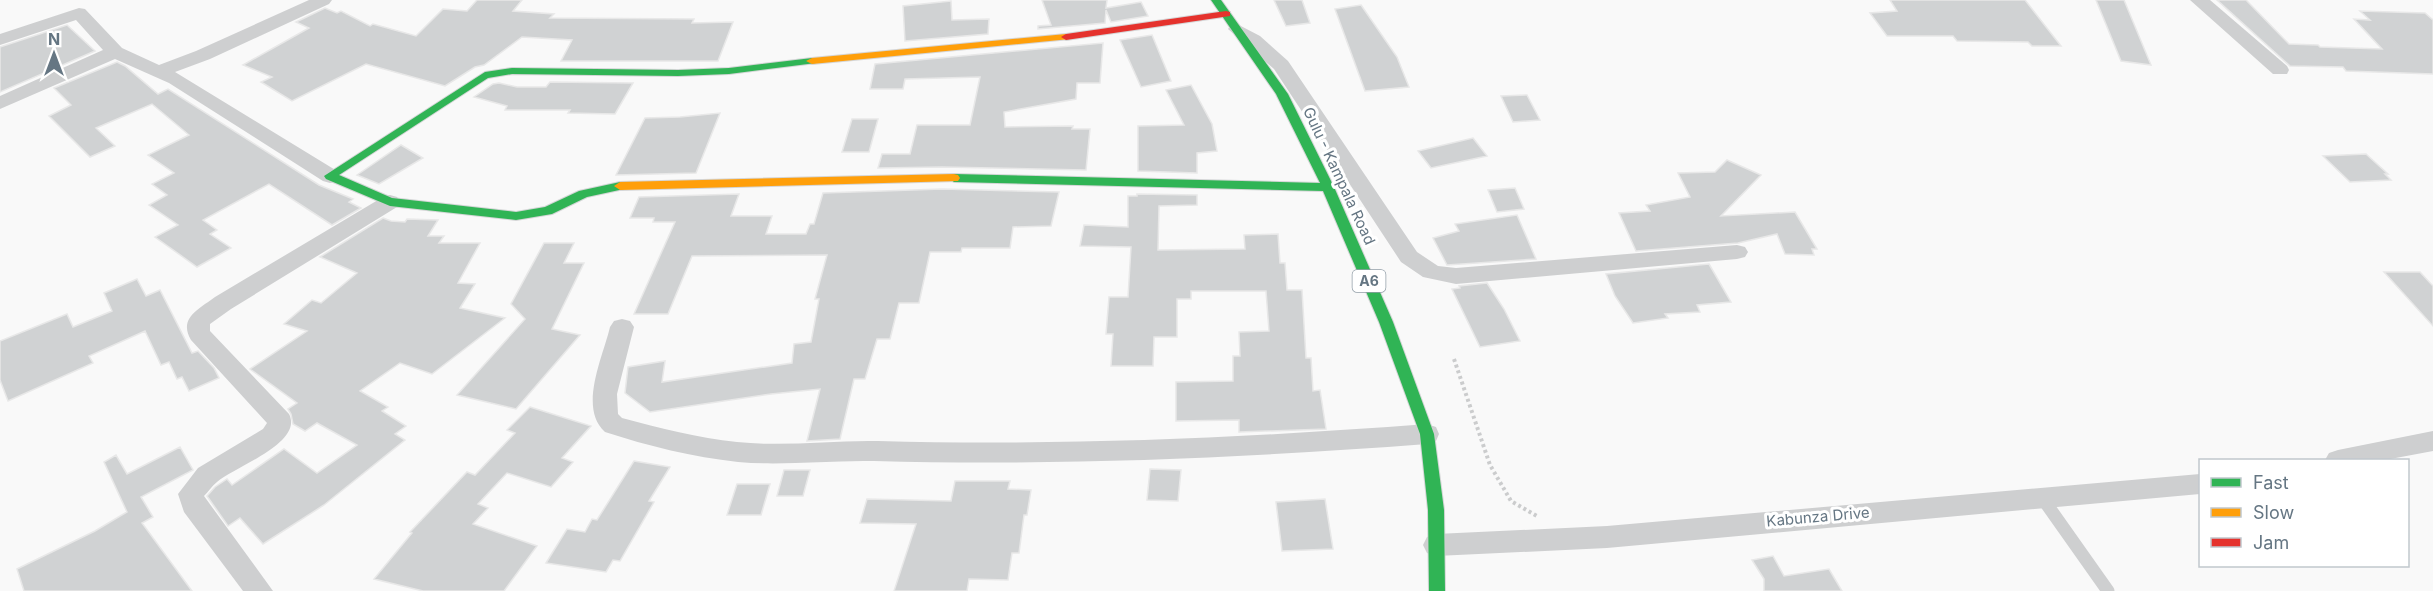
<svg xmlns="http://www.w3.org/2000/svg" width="2433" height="591" font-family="Inter,sans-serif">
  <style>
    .building { fill: #d0d2d3; stroke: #e8e8e8; stroke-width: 1.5 }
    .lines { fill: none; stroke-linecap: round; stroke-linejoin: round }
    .fast-casing { stroke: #d5d6d7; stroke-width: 2 }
    .slow-casing { stroke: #d5d6d7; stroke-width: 2 }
    .jam-casing { stroke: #d5d6d7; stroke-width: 2 }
    .path { stroke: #cbcccd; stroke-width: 4; stroke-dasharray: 3 3; stroke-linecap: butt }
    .lane { stroke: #cecfd0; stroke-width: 13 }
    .street { fill: #cecfd0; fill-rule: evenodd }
    .fast { fill: #30b455; fill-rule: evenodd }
    .slow { fill: #ff9f0a; fill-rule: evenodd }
    .jam { fill: #e5322d; fill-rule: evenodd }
    .labels { text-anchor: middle; stroke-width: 6; stroke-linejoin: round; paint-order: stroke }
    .shield { fill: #fff; stroke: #939fa8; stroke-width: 1.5 }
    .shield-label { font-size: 14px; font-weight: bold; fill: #657683 }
    .street-label { font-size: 15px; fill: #657683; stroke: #fff }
  </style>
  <rect width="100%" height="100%" fill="#f9f9f9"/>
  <path class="building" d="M477,0H522L513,11L554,14L550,18L694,19L692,23L733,22L718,61H561L572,40L522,37L484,65L475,67L445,86L366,64L292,101L261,82L272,77L243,65L309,28L296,22L325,8L337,13L341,11L370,26L373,24L416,36L443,9L467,11Z
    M1042,0H1107L1106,8L1141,2L1148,16L1111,22L1106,10L1105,23L1038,29V26L1051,25Z
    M1274,0H1302L1310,23L1286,26Z
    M1890,0H2025L2061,46H2032L2028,42L1957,41L1953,36H1887L1870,13L1897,11Z
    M2096,0H2124L2151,65L2121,61Z
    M2217,0H2246L2289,44L2318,45L2320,47L2382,49L2354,19L2370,20L2360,11L2425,13L2433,20V74L2346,71L2343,67L2290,66Z
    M951,1L952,20L989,19L988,34L905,41L903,6Z
    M1361,5L1397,57L1409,87L1365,91L1335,9Z
    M67,25L95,51L0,92V47Z
    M1152,35L1171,81L1141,87L1120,40Z
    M1103,43L1100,83H1077L1076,99L1004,112L1005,127L1073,126L1072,129H1090L1086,170L942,167L878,168L882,154H910L917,125H970L980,77L905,79L903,89H870L875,64Z
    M117,62L125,66L158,94L168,89L319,185L353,199L349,202L361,208L332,225L269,184L203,220L217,230L210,234L231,248L197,267L155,237L178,225L149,205L167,195L152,184L174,173L148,155L189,135L152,104L96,128L115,146L90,157L49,116L71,105L54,88Z
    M550,82L633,83L615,114L568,113L570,110H505L507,106L474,97L493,84L499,83L517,87H546Z
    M1191,85L1212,124L1217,151L1197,153V173L1138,171V126L1184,125L1166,90Z
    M1527,95L1540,120L1513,122L1501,96Z
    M720,113L696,173L616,175L645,118L680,117Z
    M852,119H878L869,152H842Z
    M1473,138L1487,156L1431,168L1418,151Z
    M401,145L423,158L379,184L357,175Z
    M2366,154L2388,174H2385L2391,180L2350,182L2323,156Z
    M1727,160L1761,175L1721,216L1795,212L1817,249H1812L1814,255L1785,254L1777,234L1738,243L1636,251L1619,213L1650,211L1646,205L1690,197L1678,173L1715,172Z
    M1515,188L1524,209L1497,212L1488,190Z
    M942,189L1059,192L1051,226L1013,227L1010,248H962L961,252H930L919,303H899L890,339H877L865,379H854L840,439L807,441L820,389L771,394L650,412L625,393L628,367L665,361L662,382L792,363L794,344L811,342L819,299H815L827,255L692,256L668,314H634L675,222H653L654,218H630L639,197L739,194L731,216H772L766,234H806L810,224H814L823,193Z
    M1137,194L1197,195V205L1159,206L1158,250L1245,249L1244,235L1278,234L1280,263H1285L1287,290H1302L1306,358H1311L1313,391L1320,390L1326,429L1239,432V420L1176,421V382L1233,381V356H1240L1239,332L1269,331L1266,291H1191V299H1177V337H1154L1153,366H1111L1113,334H1106L1109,297H1128L1131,247L1080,246L1084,225L1128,227V196H1137Z
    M1517,215L1536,259L1447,265L1433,238L1459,231L1455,224Z
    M383,218L391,221L405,222L407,219L438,220L428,236H444L439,243H480L458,283L475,284L460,308L505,318L432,374L400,363L360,391L388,407L382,411L406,426L395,434L405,440L324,505L263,544L240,518L228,526L207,496L215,487L227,479L232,485L284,449L317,473L357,445L317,423L305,431L293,424L291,414L288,409L297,403L250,369L307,331L284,324L312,300L321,303L357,273L320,257Z
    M544,243H574L564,263H584L552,329L580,335L516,409L457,395L525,319L511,304Z
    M1709,264L1731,302L1697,305L1700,312L1665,314L1668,318L1633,323L1615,296L1606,274Z
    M2384,272H2420L2433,286V326Z
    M137,279L146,296L160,290L192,353L198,351L214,368L219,378L189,391L182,377L177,379L169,362L161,365L145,331L89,356L93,363L8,401L0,380V341L67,314L73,327L112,311L104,293Z
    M1487,283L1504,309L1520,341L1480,347L1452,289L1460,288L1459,286Z
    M530,407L591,426L562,458L573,462L551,487L507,473L478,504L488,508L473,524L537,546L504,591H423L374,579L412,533L410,532L467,472L475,475L515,433L507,430Z
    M180,447L193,470L141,497L153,517L142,523L192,591H24L17,569L95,531L127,512L104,462L116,455L127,474Z
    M634,461L670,467L649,501L654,502L620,561L613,560L606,572L546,563L567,529L585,532L592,519L597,520Z
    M1150,469L1181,470L1178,501L1147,500Z
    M784,470H810L803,496H777Z
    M955,481H1010L1008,489L1031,490L1027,515H1024L1019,553H1012L1008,580L969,579L967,591H894L916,524L860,523L867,499L951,501Z
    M737,484H770L761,515H727Z
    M1325,499L1333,549L1282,551L1276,502Z
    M1773,556L1784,576L1829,569L1842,591H1764V579L1752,560Z"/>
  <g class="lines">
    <g class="fast-casing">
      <path id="fast" d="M1211,0H1221L1288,94L1334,187L1393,322L1434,434L1444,510L1445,591H1429L1428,510L1420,434L1379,322L1323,191L954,182L948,178L954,174L1320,183L1276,94Z
        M812,58L816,59V63L729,74L678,76L512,74L488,78L339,175L392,198L516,212L545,207L579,191L620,182L626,186L624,189L587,197L552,214L516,220L390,206L326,179L324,176L485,72L512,68L678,70L729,68Z"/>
    </g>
    <g class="slow-casing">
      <path id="slow" d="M1066,34L1070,35V39L812,64L806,61L812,58Z
        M954,174L958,175L960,178L958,181L620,190L614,186L620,182Z"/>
    </g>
    <g class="jam-casing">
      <path id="jam" d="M1226,11L1230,12V16L1066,40L1061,37L1066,34Z"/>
    </g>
    <path class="path" d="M1454,359L1490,465L1511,501L1537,516"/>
    <path class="lane" d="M2043,499L2108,591"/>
    <path class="street" d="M309,0H332L329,4L210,59L175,72L337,171L340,176L337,181L330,183L323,181L169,83L115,59L0,109V96L103,50L76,20L0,45V34L79,8L85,9L122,48L159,65L196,51Z
      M2190,0H2210L2287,66L2289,70L2287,74H2273Z
      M1237,24L1260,36L1288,61L1417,252L1438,266L1456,268L1737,245L1745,247L1748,252L1745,257L1737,259L1456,284L1423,277L1401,262L1274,69L1228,29L1231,25Z
      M390,195L397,197L400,202L397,207L231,309L210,324V331L289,414C304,443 234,467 217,482C212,486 208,492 204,496L273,591H243L184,512L178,494L198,468L263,429L267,423L191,340C178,318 199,309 215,297L383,197Z
      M622,319L630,321L634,327L617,394L618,414L622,418C660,428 698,438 737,442C784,447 832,440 878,441C1062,446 1244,438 1427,424L1436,427L1439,434L1436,441L1427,444C1242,458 1060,466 874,461C829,460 783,466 738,462C693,457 648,446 605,432C578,408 603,357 610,327L614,321Z
      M2433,431V451L2385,460H2325L2329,453L2338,450Z
      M2200,474V494L1607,548L1436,556L1427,553L1423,545L1427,537L1436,534L1607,526Z"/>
    <use href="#fast" class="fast"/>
    <use href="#slow" class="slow"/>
    <use href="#jam" class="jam"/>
  </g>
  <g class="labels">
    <rect class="shield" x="1352.5" y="270" width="33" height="22" rx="4.5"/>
    <g class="shield-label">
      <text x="1369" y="286">A6</text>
    </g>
    <g class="street-label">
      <text transform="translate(1339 176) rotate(65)" y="5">Gulu - Kampala Road</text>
      <text transform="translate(1818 517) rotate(-5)" y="5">Kabunza Drive</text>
    </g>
  </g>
  <rect x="2199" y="459" width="210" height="108" fill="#ffffff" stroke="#c1c8cd" stroke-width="1.5"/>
  <rect x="2211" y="478" width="30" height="9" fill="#30b455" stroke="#c1c8cd" stroke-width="1.5"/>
  <text x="2253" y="489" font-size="18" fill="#657683">Fast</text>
  <rect x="2211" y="508" width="30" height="9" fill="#ff9f0a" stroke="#c1c8cd" stroke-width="1.5"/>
  <text x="2253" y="519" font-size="18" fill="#657683">Slow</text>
  <rect x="2211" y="538" width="30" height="9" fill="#e5322d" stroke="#c1c8cd" stroke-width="1.5"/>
  <text x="2253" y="549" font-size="18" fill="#657683">Jam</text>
  <g transform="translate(54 54)" stroke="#ffffff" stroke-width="4.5" paint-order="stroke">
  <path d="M0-4.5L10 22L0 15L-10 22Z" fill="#657683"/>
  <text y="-9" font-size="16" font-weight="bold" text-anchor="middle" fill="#657683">N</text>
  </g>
</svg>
